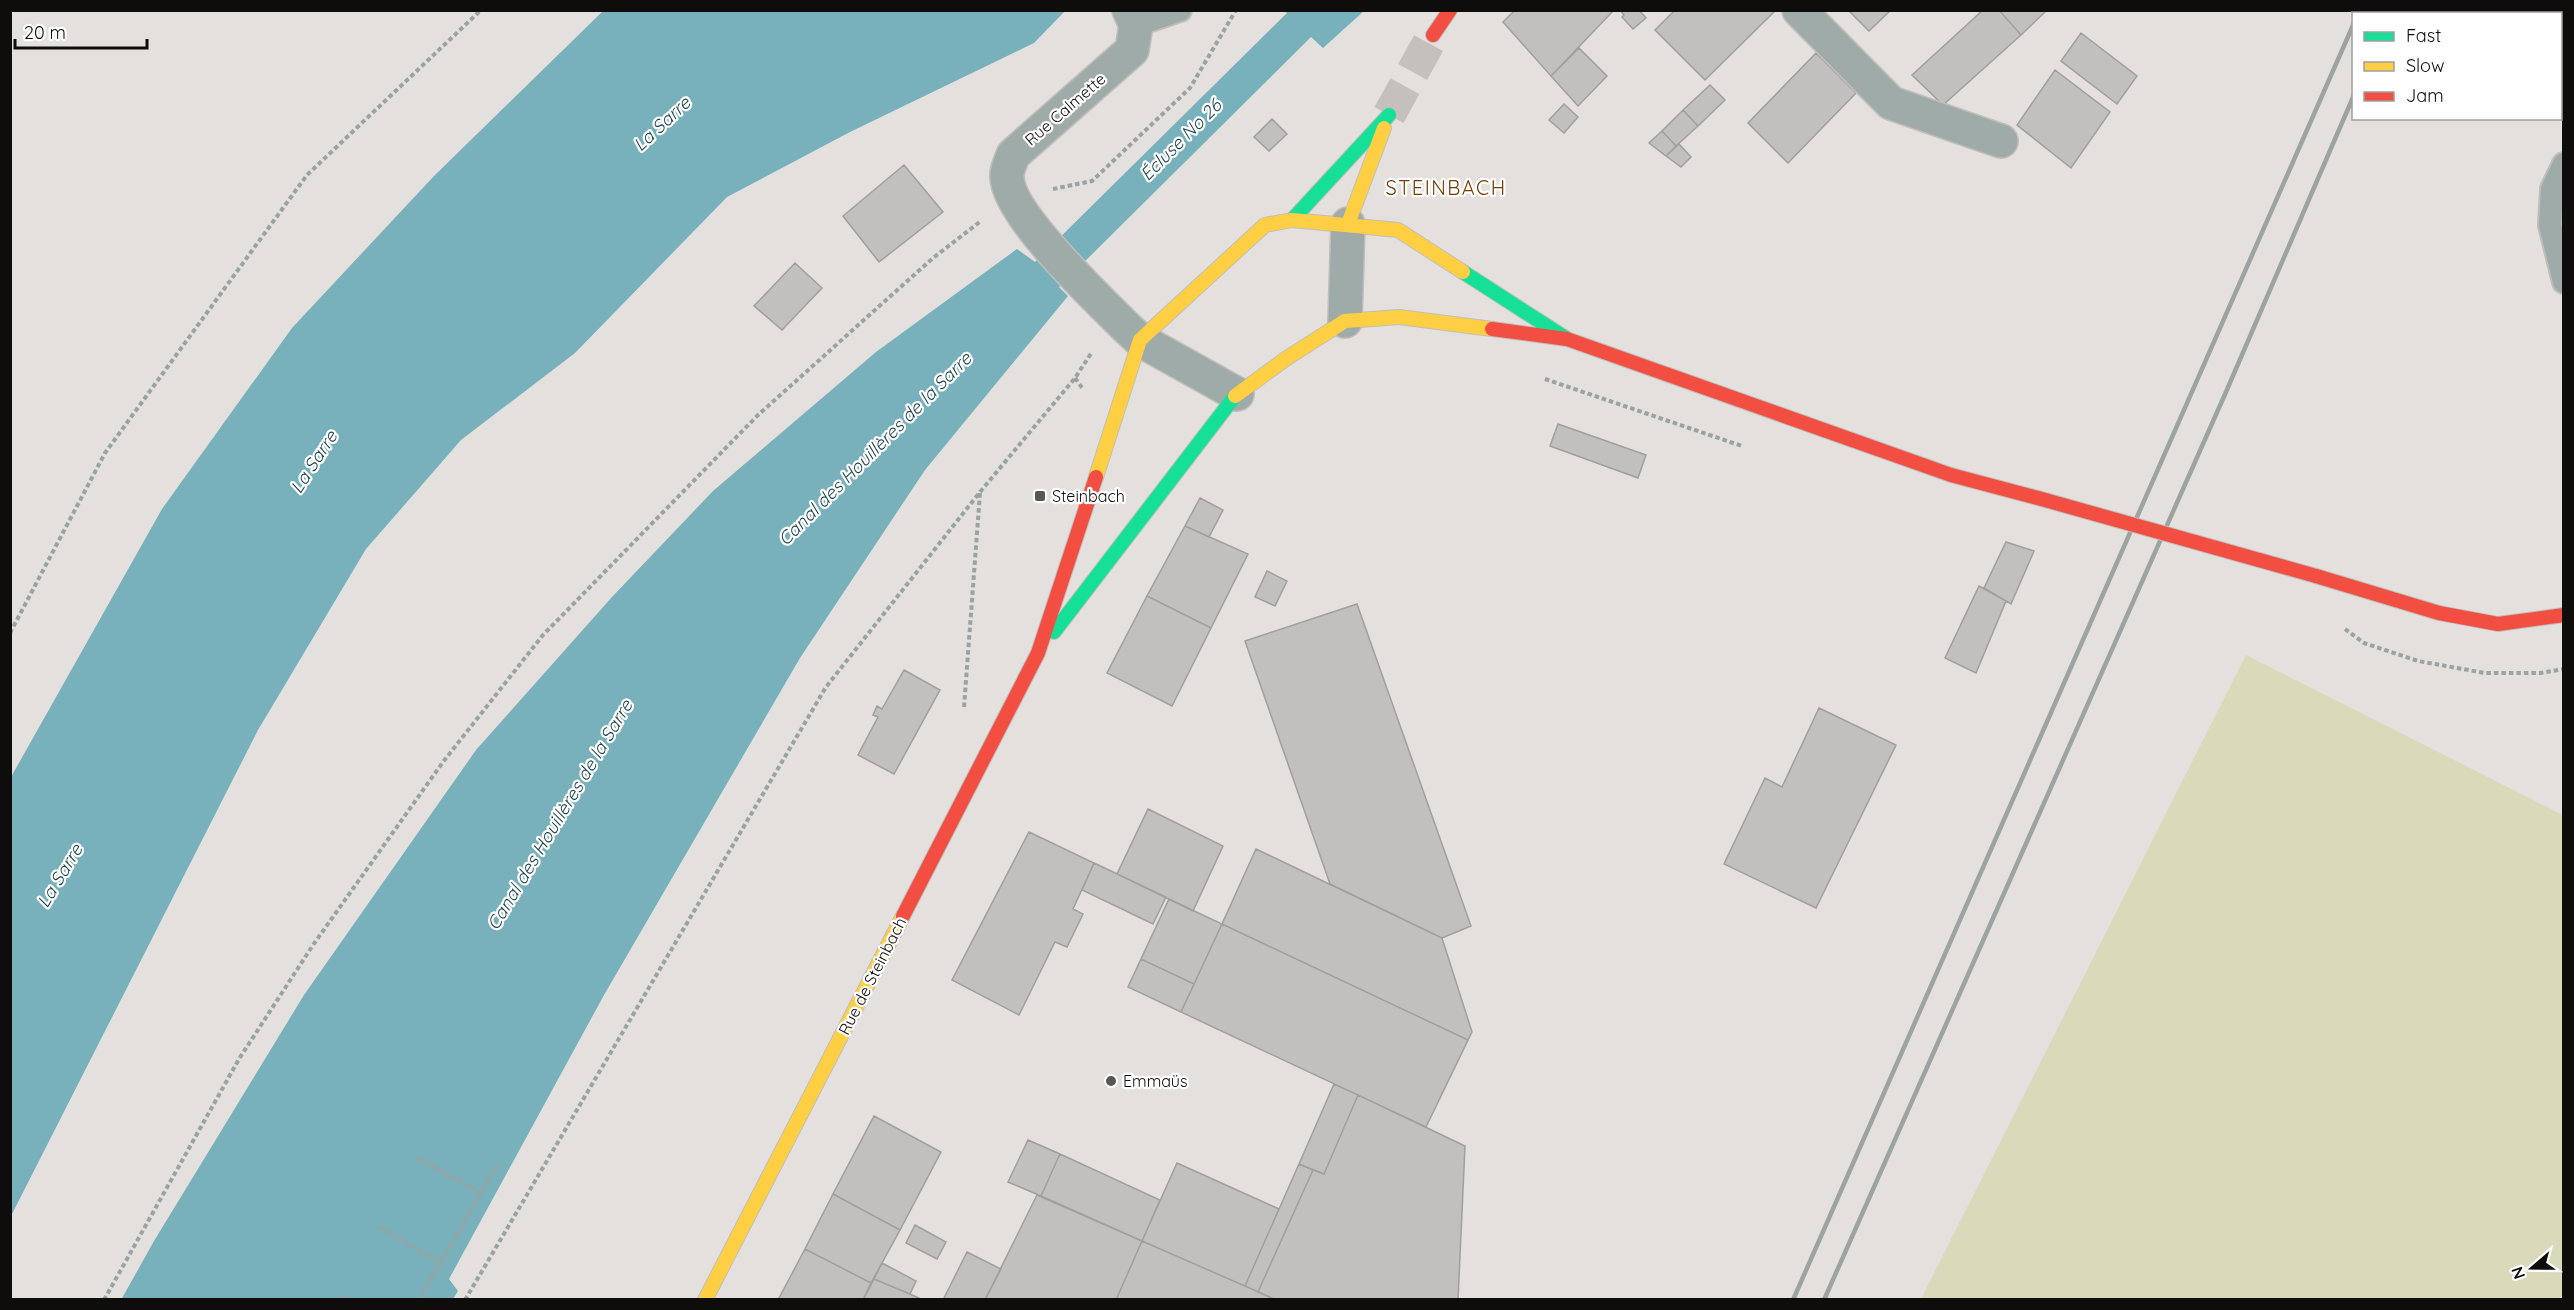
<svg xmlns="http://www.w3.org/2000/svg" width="2574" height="1310" font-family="Quicksand,sans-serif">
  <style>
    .green { fill: #d8daba }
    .water { fill: #78b0bb }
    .building { fill: #c1c0bf; stroke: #a09f9e; stroke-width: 1.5 }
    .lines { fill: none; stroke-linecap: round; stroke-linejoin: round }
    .secondary-tunnel { stroke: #c3c0be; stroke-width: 33; stroke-dasharray: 33 16; stroke-linecap: butt }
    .lane-casing { stroke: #c0bebc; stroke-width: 26 }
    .street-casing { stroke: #c0bebc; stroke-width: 36 }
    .fast-casing { stroke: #c0bebc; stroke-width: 16 }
    .slow-casing { stroke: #c0bebc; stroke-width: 16 }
    .jam-casing { stroke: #c0bebc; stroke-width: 16 }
    .path { stroke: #9aa3a1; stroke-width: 4; stroke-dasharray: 4.5 3; stroke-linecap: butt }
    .lane { stroke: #9faba9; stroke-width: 22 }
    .street { stroke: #9faba9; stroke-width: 33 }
    .fast { stroke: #16e098; stroke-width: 14 }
    .slow { stroke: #ffcf43; stroke-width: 14 }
    .jam { stroke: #f24e42; stroke-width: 14 }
    .rail { stroke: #9da3a1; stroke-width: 4.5 }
    .jam-bridge-casing { stroke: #c0bebc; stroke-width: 16; stroke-linecap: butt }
    .jam-bridge { stroke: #f24e42; stroke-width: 14 }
    .poi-dot { fill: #595754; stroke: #fff; stroke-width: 2 }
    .labels { text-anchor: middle; stroke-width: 4.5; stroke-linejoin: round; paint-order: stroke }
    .street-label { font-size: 16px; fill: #0e0d0b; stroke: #fff }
    .poi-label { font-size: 16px; fill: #0e0d0b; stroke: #fff; text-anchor: start }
    .water-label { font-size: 18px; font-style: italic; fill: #183f46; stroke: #fff }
    .quarter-label { font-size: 20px; letter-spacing: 1.5px; fill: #753c03; stroke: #fff }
  </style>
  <rect width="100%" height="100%" fill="#e3e0dd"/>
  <path class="green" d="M2246,655L2563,815V1299H1921Z"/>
  <path class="water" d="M603,11H1065L1034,43L850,132L727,197L575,353L461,440L366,549L258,730L11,1216V777L162,509L292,328L434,176Z
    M1284,11H1364L1323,48L1311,37L1059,287L1068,296L925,470L800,658L604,995L449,1279L458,1291L453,1299L121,1300L154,1241L304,995L476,750L612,597L713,491L876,352L1017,249L1035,262L1287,13Z"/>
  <path class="building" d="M1515,10H1614L1551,76L1503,22Z
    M1620,10H1639L1646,18L1633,29L1622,17L1624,15Z
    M1675,10H1776L1705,80L1655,30Z
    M1848,10H1891L1869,31Z
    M1983,10H1999L2021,35L1943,105L1912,75Z
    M1999,10H2047L2021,35Z
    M2081,33L2137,76L2117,104L2061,61Z
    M1579,48L1607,76L1578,106L1551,76Z
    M1816,53L1856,93L1788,163L1748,123Z
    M2055,70L2110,112L2071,168L2017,125Z
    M1710,85L1725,100L1698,126L1683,110Z
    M1564,104L1578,117L1564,133L1549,120Z
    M1683,110L1698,126L1676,146L1662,131Z
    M1272,119L1287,134L1269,151L1254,137Z
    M1662,131L1676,146L1666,156L1649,143Z
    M1679,144L1691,157L1681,167L1666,156Z
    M904,165L943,212L879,262L843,216Z
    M795,263L822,288L782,330L754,306Z
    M1558,424L1646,455L1638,478L1550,446Z
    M1200,498L1223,510L1209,537L1185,526Z
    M1185,526L1248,554L1211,628L1147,596Z
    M2006,542L2034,551L2011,604L1984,588Z
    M1267,571L1287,581L1275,606L1255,597Z
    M1979,586L2006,601L1976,673L1945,658Z
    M1147,596L1211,628L1172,706L1107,673Z
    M1357,604L1471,926L1442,938L1330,884L1245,641Z
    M904,670L940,690L894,774L858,755L878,717L873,715L877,706L882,709Z
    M1819,708L1896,745L1816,908L1724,864L1765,778L1782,787Z
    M1148,809L1223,846L1193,911L1117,874Z
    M1029,832L1094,863L1073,909L1083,914L1067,947L1055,942L1019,1015L952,980Z
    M1256,849L1442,938L1472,1032L1468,1040L1222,924Z
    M1094,863L1166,897L1153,924L1082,890Z
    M1169,899L1222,924L1194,984L1141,959Z
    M1222,924L1468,1040L1426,1127L1181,1012Z
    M1141,959L1194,984L1181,1012L1128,987Z
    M1334,1084L1358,1095L1324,1174L1299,1164Z
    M1358,1095L1465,1146L1458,1300H1276L1258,1292L1313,1170L1324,1174Z
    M874,1116L941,1152L900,1230L833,1194Z
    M1028,1140L1060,1154L1041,1196L1008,1182Z
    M1060,1154L1160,1200L1142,1241L1041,1196Z
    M1177,1163L1279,1209L1245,1286L1142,1241Z
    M1299,1164L1313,1170L1258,1292L1245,1286Z
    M833,1194L900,1230L871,1283L805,1249Z
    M1037,1195L1142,1241L1116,1300H985Z
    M915,1225L946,1242L937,1259L906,1243Z
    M1142,1241L1245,1286L1276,1300H1116Z
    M805,1249L871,1283L863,1300H778Z
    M967,1252L1001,1269L985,1300H943Z
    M882,1263L916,1281L910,1294L874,1279Z
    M874,1279L910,1294L923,1300H863Z"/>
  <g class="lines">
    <path class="secondary-tunnel" d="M1389,115L1433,35"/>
    <g class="lane-casing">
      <path id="lane" d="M1136,25L1180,10
        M2564,164L2552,189L2550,225L2564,282"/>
    </g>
    <g class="street-casing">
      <path id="street" d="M1129,10L1136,25L1132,50L1013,155C1011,162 1006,171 1007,177C1008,215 1098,299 1127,328L1140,340L1237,394
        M1799,10L1891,103L2001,141
        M1345,321L1348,224"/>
    </g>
    <g class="fast-casing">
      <path id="fast" d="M1292,220L1389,115
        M1463,272L1567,339
        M1054,632L1235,396"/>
    </g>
    <g class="slow-casing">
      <path id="slow" d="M1348,224L1384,128
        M1235,396L1287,358L1345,321L1399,317L1492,329
        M1096,477L1140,340L1265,225L1292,220L1398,230L1463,272
        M705,1300L903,916"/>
    </g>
    <g class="jam-casing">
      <path id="jam" d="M1433,35L1450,10
        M1492,329L1567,339L1951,475L2038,498
        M2316,576L2439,613L2498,624L2564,615
        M903,916L1038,653L1096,477"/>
    </g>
    <path class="path" d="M1053,189L1092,181L1190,88L1236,10
      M1075,378L1083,389
      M1545,379L1742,446
      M2345,629L2364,643L2418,661L2485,673H2540L2564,669
      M10,633L105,453L307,175L481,10
      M964,707L980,493
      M418,1158L481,1193
      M379,1227L440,1263
      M343,1296L348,1300
      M104,1300L239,1059L313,945L443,762L543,635L758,415L933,258L981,221
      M419,1300L497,1165
      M465,1300L826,687L980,492L1075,378L1092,352"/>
    <use href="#lane" class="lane"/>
    <use href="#street" class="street"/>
    <use href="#fast" class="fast"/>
    <use href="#slow" class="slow"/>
    <use href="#jam" class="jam"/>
    <path class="rail" d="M2358,14L2359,10
      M2388,14L2390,10
      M1793,1300L2354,23
      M1824,1300L2226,392L2354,95"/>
    <g class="jam-bridge-casing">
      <path id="jam-bridge" d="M2038,498L2316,576"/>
    </g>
    <use href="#jam-bridge" class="jam-bridge"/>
  </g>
  <g class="poi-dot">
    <rect x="1034" y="490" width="12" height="12" rx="3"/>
    <circle cx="1111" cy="1081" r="6"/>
  </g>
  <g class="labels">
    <g class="street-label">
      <text transform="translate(1065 109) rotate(-41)" y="6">Rue Calmette</text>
      <text transform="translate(872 976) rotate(-63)" y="6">Rue de Steinbach</text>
    </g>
    <g class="poi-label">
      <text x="1052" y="502">Steinbach</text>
      <text x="1123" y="1087">Emmaüs</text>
    </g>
    <g class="water-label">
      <text transform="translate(662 124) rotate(-43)" y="6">La Sarre</text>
      <text transform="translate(1181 140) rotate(-45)" y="6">Écluse No 26</text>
      <text transform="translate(875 449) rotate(-45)" y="6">Canal des Houillères de la Sarre</text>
      <text transform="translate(314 462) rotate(-57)" y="6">La Sarre</text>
      <text transform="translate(560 815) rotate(-59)" y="6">Canal des Houillères de la Sarre</text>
      <text transform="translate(60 876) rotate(-59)" y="6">La Sarre</text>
    </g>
    <g class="quarter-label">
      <text x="1446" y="195">STEINBACH</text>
    </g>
  </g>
  <rect width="2574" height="1310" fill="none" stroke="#0e0d0b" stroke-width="24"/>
  <rect x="2352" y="12" width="210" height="108" fill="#ffffff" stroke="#9f9e9d" stroke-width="1.5"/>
  <rect x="2364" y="32" width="30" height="9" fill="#16e098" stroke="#9f9e9d" stroke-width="1.5"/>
  <text x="2406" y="42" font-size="18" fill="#0e0d0b">Fast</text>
  <rect x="2364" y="62" width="30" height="9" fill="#ffcf43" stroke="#9f9e9d" stroke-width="1.5"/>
  <text x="2406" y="72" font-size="18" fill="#0e0d0b">Slow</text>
  <rect x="2364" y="92" width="30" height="9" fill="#f24e42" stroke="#9f9e9d" stroke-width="1.5"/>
  <text x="2406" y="102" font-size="18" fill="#0e0d0b">Jam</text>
  <g transform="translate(2532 1268) rotate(250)" stroke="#ffffff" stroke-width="4.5" paint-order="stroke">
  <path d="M0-4.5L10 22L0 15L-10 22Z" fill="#0e0d0b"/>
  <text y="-9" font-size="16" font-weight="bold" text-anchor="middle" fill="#0e0d0b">N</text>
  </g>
  <path d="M15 39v9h132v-9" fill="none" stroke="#0e0d0b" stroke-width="3"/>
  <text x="24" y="39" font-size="18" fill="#0e0d0b" stroke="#ffffff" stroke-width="4.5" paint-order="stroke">20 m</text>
</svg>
